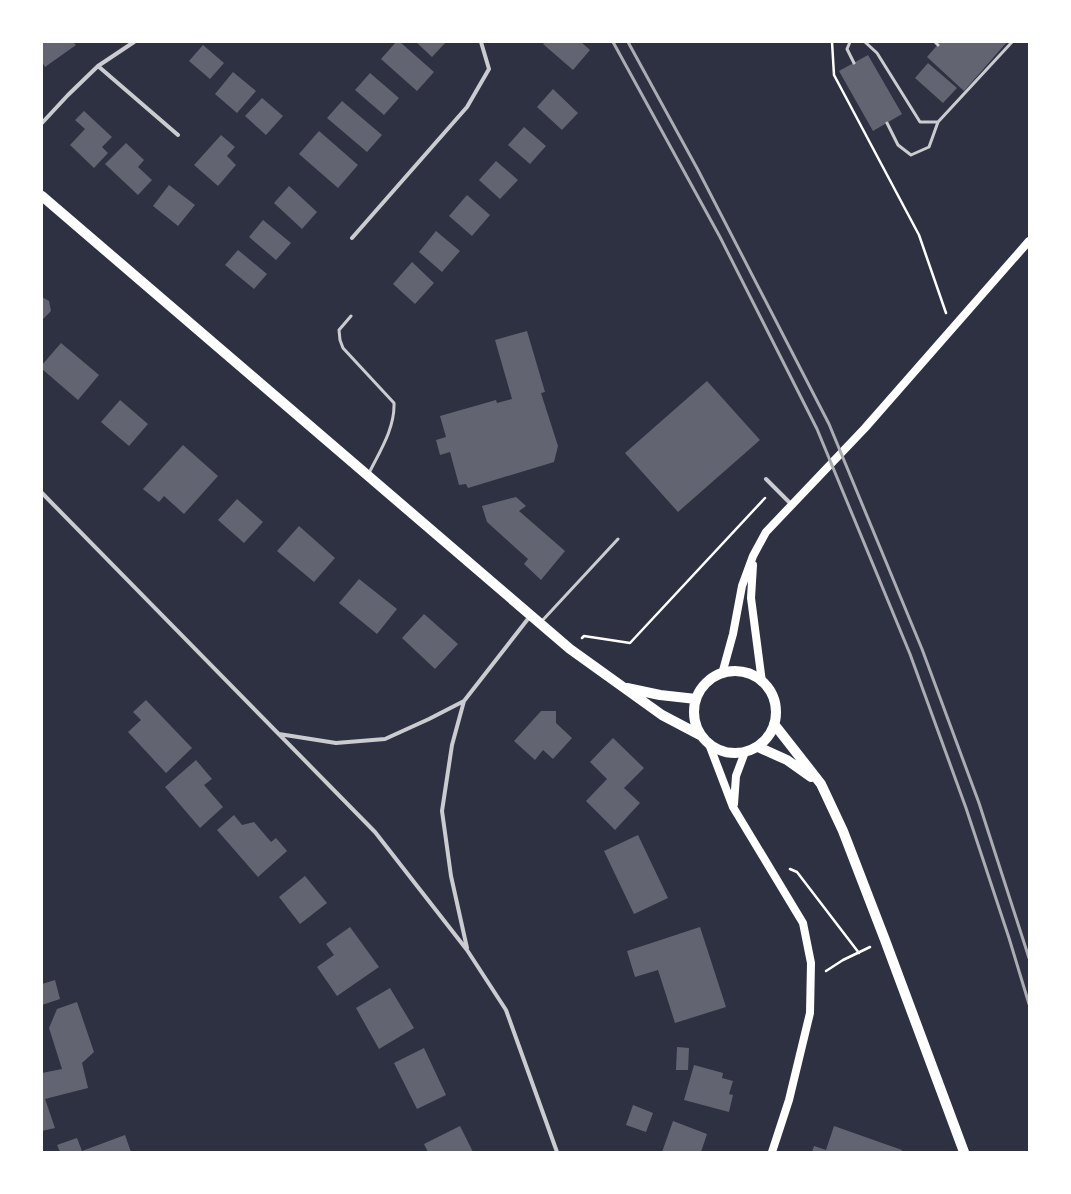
<svg xmlns="http://www.w3.org/2000/svg" width="1071" height="1194" font-family="Montserrat,sans-serif">
  <style>
    .building { fill: #626471 }
    .lines { fill: none; stroke-linecap: round; stroke-linejoin: round }
    .path { stroke: #fff; stroke-width: 2.5 }
    .service { stroke: #caccd0; stroke-width: 3 }
    .minor { stroke: #caccd0; stroke-width: 4 }
    .secondary { stroke: #fff; stroke-width: 8 }
    .primary { stroke: #fff; stroke-width: 10 }
    .rail { stroke: #abadb3; stroke-width: 3 }
  </style>
  <rect width="100%" height="100%" fill="#2d3142"/>
  <path class="building" d="M42,42H73L76,45L45,67L42,62Z
    M396,42H400L434,72L417,91L381,59Z
    M416,42H446L432,57Z
    M545,42H581L590,50L573,70L543,44Z
    M940,42H1007L964,91L927,57Z
    M203,45L224,63L210,79L189,61Z
    M868,55L902,114L873,131L839,71Z
    M928,63L957,88L943,103L915,78Z
    M233,72L256,91L237,113L215,94Z
    M370,73L399,98L384,115L355,90Z
    M553,89L578,113L562,130L537,107Z
    M262,98L283,116L266,135L245,116Z
    M342,101L382,135L367,152L327,118Z
    M84,111L112,137L102,147L108,153L94,168L70,145L85,129L75,120Z
    M524,127L546,146L530,164L508,145Z
    M319,131L358,165L338,188L299,154Z
    M221,135L235,147L227,156L236,165L218,186L194,165Z
    M126,143L144,160L138,167L152,180L138,195L105,164Z
    M496,161L518,180L500,199L479,180Z
    M169,185L195,205L178,226L153,206Z
    M289,186L317,212L302,229L274,203Z
    M467,195L490,215L472,236L449,216Z
    M263,220L291,243L276,260L249,237Z
    M436,231L460,251L442,272L419,252Z
    M238,250L267,274L254,289L225,265Z
    M412,262L434,283L415,304L393,284Z
    M42,297L49,301L51,311L42,320Z
    M527,331L545,392L541,393L558,446L554,462L468,488L466,484L459,485L450,452L440,455L436,440L446,437L440,416L496,400L497,403L512,399L495,340Z
    M61,343L99,375L78,400L42,369V365Z
    M707,381L760,440L678,512L625,453Z
    M120,400L148,424L129,446L101,422Z
    M183,445L218,476L184,514L164,496L159,502L143,489Z
    M516,497L526,506L519,511L565,551L541,580L524,564L528,559L487,522L482,506Z
    M237,499L263,522L244,543L218,520Z
    M299,526L335,558L314,582L277,551Z
    M359,579L397,609L377,634L339,603Z
    M424,614L458,644L435,669L402,638Z
    M146,700L192,748L166,773L128,732L141,720L133,712Z
    M541,711H556V723L572,738L553,759L543,750L535,760L514,741Z
    M613,738L644,768L624,788L640,803L615,830L586,801L607,779L590,762Z
    M196,760L212,779L204,785L223,807L200,828L165,787Z
    M234,815L242,825L254,822L271,842L276,838L287,851L258,877L217,830Z
    M638,835L668,898L634,914L604,851Z
    M305,876L327,903L300,924L279,897Z
    M350,927L379,967L337,996L317,967L334,955L326,944Z
    M700,927L726,1007L675,1023L658,970L635,977L627,951Z
    M55,980L60,999L42,1005V984Z
    M390,988L414,1028L379,1049L356,1008Z
    M77,1002L94,1052L82,1063L88,1088L45,1099L55,1128L42,1131V1073L62,1069L49,1028L57,1009Z
    M677,1047L689,1048L688,1070H676Z
    M424,1048L446,1095L417,1109L394,1063Z
    M694,1065L723,1073L722,1078L733,1081L729,1094L733,1095L729,1112L684,1100Z
    M633,1105L653,1113L646,1132L626,1125Z
    M673,1121L707,1134L701,1152H662Z
    M460,1126L473,1152H428L424,1144Z
    M834,1126L902,1150L901,1152H812L814,1146L826,1150Z
    M125,1135L131,1152H60L57,1145L77,1138L82,1151Z"/>
  <g class="lines">
    <path class="path" d="M832,42L834,75L919,235L946,313
      M582,638L584,636L630,643L765,498
      M790,869L797,872L859,953
      M826,971L843,960L870,947"/>
    <path class="service" d="M850,42L847,49L854,63
      M865,42L877,53L920,122H938L1012,42
      M935,42L938,45
      M887,123L898,145L911,155L929,147L938,122
      M351,316L339,330L340,340L343,348L394,403C395,428 380,451 369,473
      M541,622L618,539"/>
    <path class="minor" d="M98,66L178,135
      M42,123L68,95L98,66L134,42
      M352,238L467,107L489,69L481,42
      M766,479L791,504
      M42,493L375,832L467,950L506,1010L557,1152
      M464,701L452,745L442,811L451,876L467,948
      M279,734L336,743L385,739L429,719L464,701L531,615"/>
    <path class="secondary" d="M753,565L751,598L762,682
      M722,674L733,634L742,586L753,556L766,532L865,428L1029,241
      M709,744L733,807L803,923L811,963L810,1013L789,1100L772,1152
      M734,804L736,776L745,752"/>
    <path class="primary" d="M42,196L570,649L662,715L700,735
      M694 712a41 41 0 1 1 82 0a41 41 0 1 1-82 0Z
      M627,688L660,695L696,699
      M774,724L821,784L843,831L885,940L964,1152
      M758,747L787,760L811,777"/>
    <path class="rail" d="M613,42L720,237L817,429L910,654L966,808L1009,938L1029,1004
      M628,42L698,170L829,424L922,649L979,803L1029,958"/>
  </g>
  <rect width="1071" height="1194" fill="none" stroke="#ffffff" stroke-width="86"/>
</svg>
